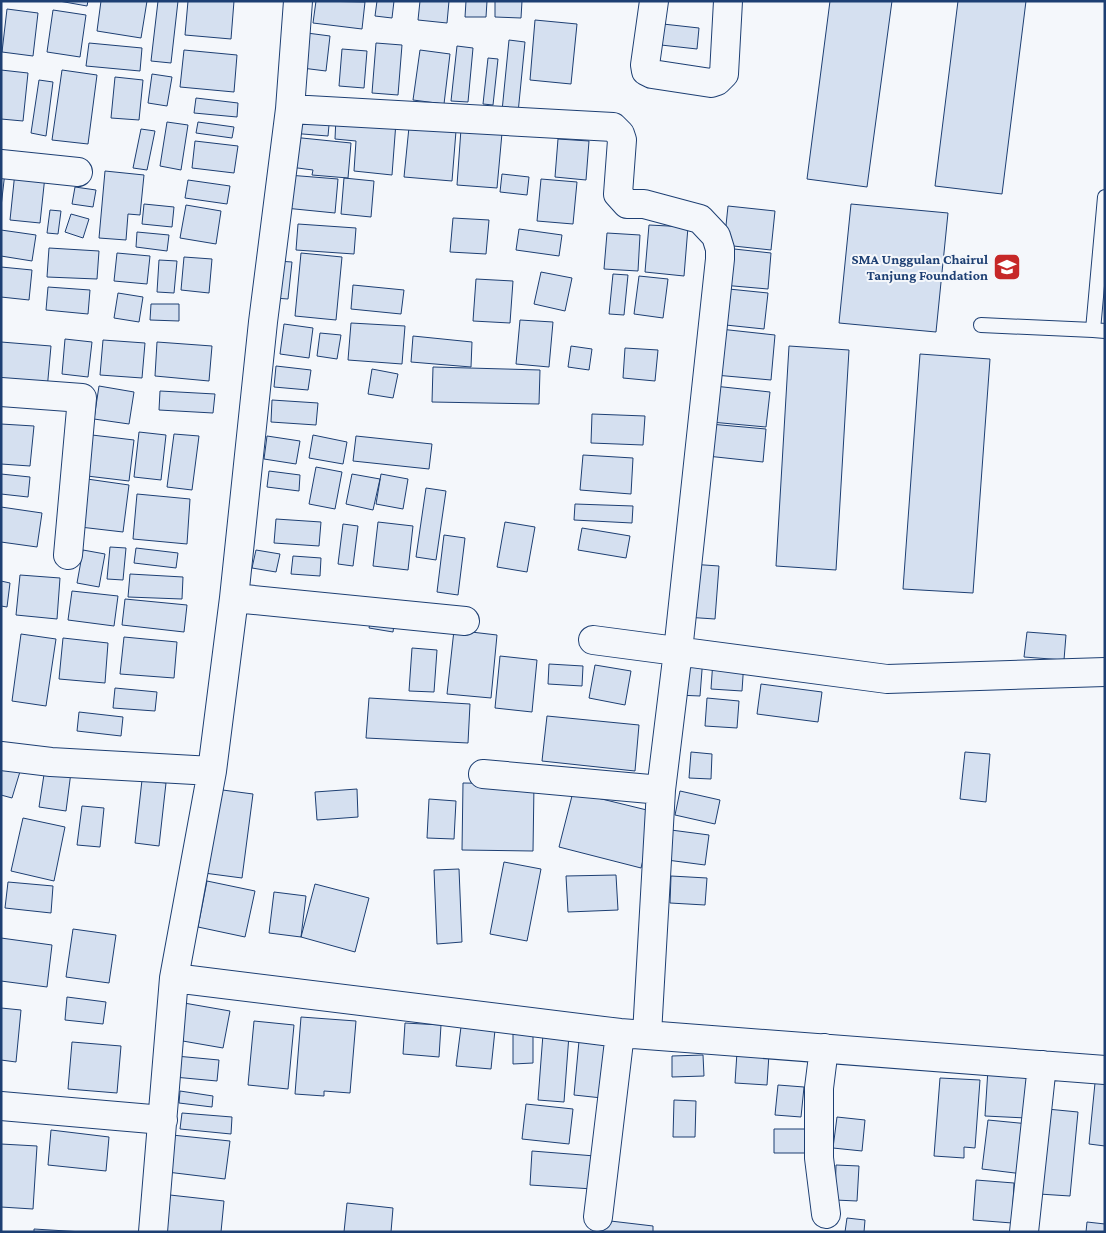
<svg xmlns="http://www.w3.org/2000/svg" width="1106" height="1233" font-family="'Crimson Pro',serif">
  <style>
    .building { fill: #d5e0f0; stroke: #1d3f73 }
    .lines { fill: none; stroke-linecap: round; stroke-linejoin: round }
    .service-casing { stroke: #1d3f73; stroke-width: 16 }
    .minor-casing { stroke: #1d3f73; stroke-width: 30 }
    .service { stroke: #f4f7fb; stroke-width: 14 }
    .minor { stroke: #f4f7fb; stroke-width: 28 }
    .labels { text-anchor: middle; stroke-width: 4; stroke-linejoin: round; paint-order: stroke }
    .poi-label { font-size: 14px; font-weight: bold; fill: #1d3f73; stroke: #f4f7fb; text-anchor: end }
  </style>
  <rect width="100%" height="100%" fill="#f4f7fb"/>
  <path class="building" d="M59,1H88L87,6Z
    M101,1H147L141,38L97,31Z
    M158,1H178L171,63L151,61Z
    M188,1H234L231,39L185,35Z
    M316,1L365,2L362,29L313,23Z
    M377,1H394L392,18L375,16Z
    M420,1H449L447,23L418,20Z
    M466,1H487L486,17H465Z
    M495,1H522L521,18L495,17Z
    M830,1H892L867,187L807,179Z
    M958,1H1026L1002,194L935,186Z
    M7,9L38,13L33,56L2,52Z
    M53,10L86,15L80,57L47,52Z
    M535,20L577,24L571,84L530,80Z
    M654,23L699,28L697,49L652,44Z
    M307,33L330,36L326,71L302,68Z
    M509,40L525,42L518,113L502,111Z
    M89,43L142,48L140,71L86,66Z
    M376,43L402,45L398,95L372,93Z
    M457,46L473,48L468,102L451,101Z
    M342,49L367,51L364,88L339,86Z
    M184,50L237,55L234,92L180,87Z
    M420,50L450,54L444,104L413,100Z
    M488,58L498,59L493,105L483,104Z
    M1,70L28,73L23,121L1,119Z
    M62,70L97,75L88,144L52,140Z
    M152,74L172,77L167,106L148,103Z
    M115,77L143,80L139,120L111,118Z
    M39,80L53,82L46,136L31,133Z
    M196,98L238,103L237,117L194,113Z
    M292,111L330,114L328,136L290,133Z
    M336,117L396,122L392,175L354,171L356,141L335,139Z
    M167,122L188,125L181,170L160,166Z
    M198,122L234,127L232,138L196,133Z
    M409,127L456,131L452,181L404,177Z
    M141,129L155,131L147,170L133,168Z
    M461,129L502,133L497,188L457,185Z
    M292,137L351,143L348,178L312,175L313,170L290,167Z
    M558,139L589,141L586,180L555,177Z
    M195,141L238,146L234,173L192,168Z
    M105,171L144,175L140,215L128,214L126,240L99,238Z
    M1,172H5L1,207Z
    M15,172L45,176L40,223L10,220Z
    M502,174L529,177L527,195L500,192Z
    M288,175L338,179L335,213L285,208Z
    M344,178L374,181L371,217L341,214Z
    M541,179L577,182L573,224L537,221Z
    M188,180L230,186L227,204L185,198Z
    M75,187L96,190L93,207L72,204Z
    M144,204L174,207L172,227L142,224Z
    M851,204L948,213L936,332L839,323Z
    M186,205L221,211L216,244L180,238Z
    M728,206L775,211L771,250L724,245Z
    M50,210L61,211L58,234L47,233Z
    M71,214L89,219L83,238L65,232Z
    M453,218L489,220L486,254L450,252Z
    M298,224L356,228L354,254L296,250Z
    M649,225L688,227L684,276L645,272Z
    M519,229L562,235L559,256L516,250Z
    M1,230L36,235L32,261L1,256Z
    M137,232L169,235L167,251L136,247Z
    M607,233L640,235L638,271L604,269Z
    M49,248L99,251L97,279L47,277Z
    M725,248L771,253L768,289L722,285Z
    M117,253L150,256L147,284L114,281Z
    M301,253L342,257L336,320L295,316Z
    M184,257L212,259L209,293L181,290Z
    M159,260L177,261L174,293L157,292Z
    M277,261L292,262L288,299L274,298Z
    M1,267L32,270L29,300L1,297Z
    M541,272L572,278L565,311L534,304Z
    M613,274L628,275L624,315L609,314Z
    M639,276L668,279L663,318L634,314Z
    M476,279L513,281L510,323L473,321Z
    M353,285L404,290L401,314L351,309Z
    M48,287L90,290L88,314L46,310Z
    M719,288L768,293L764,329L716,324Z
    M118,293L143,297L139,322L114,318Z
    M151,304H179V321L150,320Z
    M520,320L553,322L549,367L516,364Z
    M351,323L405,326L402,364L348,360Z
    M284,324L313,328L309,358L280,354Z
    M720,329L775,335L771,380L715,375Z
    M320,333L341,335L337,359L317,356Z
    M413,336L472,342L471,367L411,362Z
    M65,339L92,342L88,377L62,374Z
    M103,340L145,343L142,378L100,375Z
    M1,342L51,346L47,390L1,386Z
    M157,342L212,346L209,381L155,376Z
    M571,346L592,349L589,370L568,367Z
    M789,346L849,350L836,570L776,566Z
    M625,348L658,350L655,381L623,378Z
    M920,354L990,359L973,593L903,589Z
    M276,366L311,370L308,390L274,387Z
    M433,367L540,370L539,404L432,402Z
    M372,369L398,374L393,398L368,394Z
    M99,386L134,392L129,424L94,419Z
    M714,386L770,392L766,427L711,422Z
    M160,391L215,394L213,413L159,410Z
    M272,400L318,403L316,425L271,422Z
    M592,414L645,416L643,445L591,443Z
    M1,424L34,426L30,466L1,464Z
    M710,424L766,429L763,462L707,456Z
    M139,432L166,435L161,480L134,477Z
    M174,434L199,436L192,490L167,487Z
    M92,435L134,440L129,481L87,476Z
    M313,435L347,442L343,464L309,458Z
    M267,436L300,441L296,464L264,459Z
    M356,436L432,444L429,469L353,461Z
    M583,455L633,458L631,494L580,490Z
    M316,467L342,472L335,509L309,504Z
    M269,471L300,475L299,491L267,487Z
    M1,474L30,477L28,497L1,494Z
    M352,474L380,479L373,510L346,504Z
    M381,474L408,479L403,509L376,504Z
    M87,479L129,485L123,532L80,527Z
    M426,488L446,491L436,560L416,557Z
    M137,494L190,499L187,544L133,539Z
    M575,504L633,506L632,523L574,520Z
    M1,507L42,513L37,547L1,542Z
    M276,519L321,522L319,546L274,543Z
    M378,522L413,526L408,570L373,566Z
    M505,522L535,527L527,572L497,567Z
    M343,524L358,526L353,566L338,564Z
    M582,528L630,536L626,558L578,550Z
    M444,535L465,538L458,595L437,592Z
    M110,547L126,548L123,580L107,579Z
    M136,548L178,553L176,568L134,563Z
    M83,550L105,554L99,587L77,583Z
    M256,550L280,554L276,572L252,568Z
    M293,556L321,558L320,576L291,574Z
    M690,564L719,566L715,619L685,617Z
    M130,574L183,577L182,599L128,597Z
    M20,575L60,578L57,619L16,615Z
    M1,581L10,583L7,607L1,606Z
    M72,591L118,596L114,626L68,620Z
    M125,599L187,605L184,632L122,625Z
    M372,613L395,617L393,632L369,628Z
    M454,630L497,635L491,698L447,694Z
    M1027,632L1066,635L1064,660L1024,657Z
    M21,634L56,639L46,706L12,701Z
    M124,637L177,642L174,678L120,674Z
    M63,638L108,643L105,683L59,679Z
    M412,648L437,650L434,692L409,691Z
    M680,655L703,657L700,696L677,695Z
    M500,656L537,660L532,712L495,708Z
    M713,660L744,661L742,691L711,689Z
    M549,664L583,666L582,686L548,684Z
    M595,665L631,671L625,705L589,698Z
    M761,684L822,692L818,722L757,714Z
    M115,688L157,692L155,711L113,708Z
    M369,698L470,704L468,743L366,738Z
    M707,698L739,701L737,728L705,726Z
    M79,712L123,717L121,736L77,731Z
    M547,716L639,725L635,771L542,761Z
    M691,752L712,754L711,779L689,778Z
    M965,752L990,754L986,802L960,799Z
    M22,765L12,798L1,795V768Z
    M45,768L71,772L66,811L39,807Z
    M142,780L166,783L159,846L135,843Z
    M463,783L534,784L533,851L462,850Z
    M215,789L253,794L242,878L204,873Z
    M357,789L358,817L317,820L315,792Z
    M680,791L720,800L715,824L675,815Z
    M573,792L655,812L641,868L559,847Z
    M429,799L456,801L454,839L427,838Z
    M82,806L104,808L100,847L77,845Z
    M23,818L65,827L54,881L11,871Z
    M671,830L709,835L705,865L667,860Z
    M504,862L541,869L527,941L490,934Z
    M459,869L462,942L437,944L434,870Z
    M616,875L618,910L568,912L566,876Z
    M671,876L707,878L705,905L670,903Z
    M207,881L255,891L245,937L198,927Z
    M8,882L53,886L51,913L5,908Z
    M315,884L369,898L355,952L301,937Z
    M274,892L306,896L301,937L269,933Z
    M73,929L116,935L109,983L66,977Z
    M1,938L52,945L47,987L1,981Z
    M67,997L106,1002L103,1024L65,1020Z
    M184,1003L230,1011L223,1048L177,1040Z
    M1,1008L21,1010L16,1062L1,1060Z
    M301,1017L356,1021L350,1093L324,1091V1096L295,1094Z
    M254,1021L294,1025L288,1089L248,1085Z
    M405,1023L441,1025L439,1057L403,1054Z
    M461,1027L495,1030L491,1069L456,1066Z
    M513,1031H533V1063L513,1064Z
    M543,1034L569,1035L564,1102L538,1100Z
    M579,1041L607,1044L602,1098L574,1095Z
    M72,1042L121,1046L117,1093L68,1089Z
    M737,1052L769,1054L767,1085L735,1083Z
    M703,1055L704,1076L672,1077V1056Z
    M176,1056L219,1060L217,1081L174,1077Z
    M988,1069L1029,1072L1026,1118L985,1116Z
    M940,1078L980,1080L975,1148L964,1147V1158L934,1156Z
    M1095,1083L1105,1084V1146L1089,1144Z
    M778,1085L804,1087L801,1117L775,1115Z
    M180,1091L213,1096L212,1107L179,1103Z
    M674,1100L696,1101L695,1137H673Z
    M526,1104L573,1109L569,1144L522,1139Z
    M1047,1109L1078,1112L1070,1196L1039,1194Z
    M182,1113L232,1117L231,1134L180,1129Z
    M837,1117L865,1120L862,1151L833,1148Z
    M988,1120L1029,1124L1023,1174L982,1169Z
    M774,1129H805V1153H774Z
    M51,1130L109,1137L106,1171L48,1165Z
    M172,1135L230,1141L225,1179L167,1172Z
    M1,1144L37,1146L33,1209L1,1207Z
    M532,1151L595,1156L593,1189L530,1185Z
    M836,1165L859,1166L857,1201L835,1200Z
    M976,1180L1014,1183L1012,1223L973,1220Z
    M170,1195L224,1201L221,1232H166Z
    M347,1203L393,1208L391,1232H344Z
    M847,1218L865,1220L864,1232H845Z
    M602,1220L653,1226V1232H600Z
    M1087,1222L1105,1224V1232H1086Z
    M34,1229L83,1232H34Z"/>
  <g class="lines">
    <g class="service-casing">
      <path id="service" d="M1105,197L1093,330L1105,331
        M981,325L1093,330"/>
    </g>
    <g class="minor-casing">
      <path id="minor" d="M654,1L645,65L646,71L652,74L711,83L717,81L724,74L728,1
        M290,109L613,127L620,134L622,140L618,194L627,204H644L700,219L716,236L720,249V259L678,651L661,790L647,1034
        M1,164L78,172
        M1,392L82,398L68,555
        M234,598L465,621
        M593,640L887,679L1105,672
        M1,756L51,762L212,771
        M483,774L661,790
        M174,978L620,1033L1105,1070
        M824,1048L819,1088V1158L826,1214
        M1,1106L163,1120
        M598,1217L620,1033
        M153,1232L174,978L212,771L234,598L263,322L290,109L298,1
        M1024,1232L1042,1065"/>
    </g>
    <use href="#service" class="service"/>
    <use href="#minor" class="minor"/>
  </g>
  <defs>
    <g id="school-square" transform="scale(1.4375)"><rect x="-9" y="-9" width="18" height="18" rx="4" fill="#c62828" stroke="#f4f7fb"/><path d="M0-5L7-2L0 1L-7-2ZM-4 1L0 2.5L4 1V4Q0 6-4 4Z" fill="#fff"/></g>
  </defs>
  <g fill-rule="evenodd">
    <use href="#school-square" x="1007" y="267"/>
  </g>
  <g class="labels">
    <g class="poi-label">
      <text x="988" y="264">SMA Unggulan Chairul<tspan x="988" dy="16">Tanjung Foundation</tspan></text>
    </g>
  </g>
  <rect width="1106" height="1233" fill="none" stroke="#1d3f73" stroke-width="5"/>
</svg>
